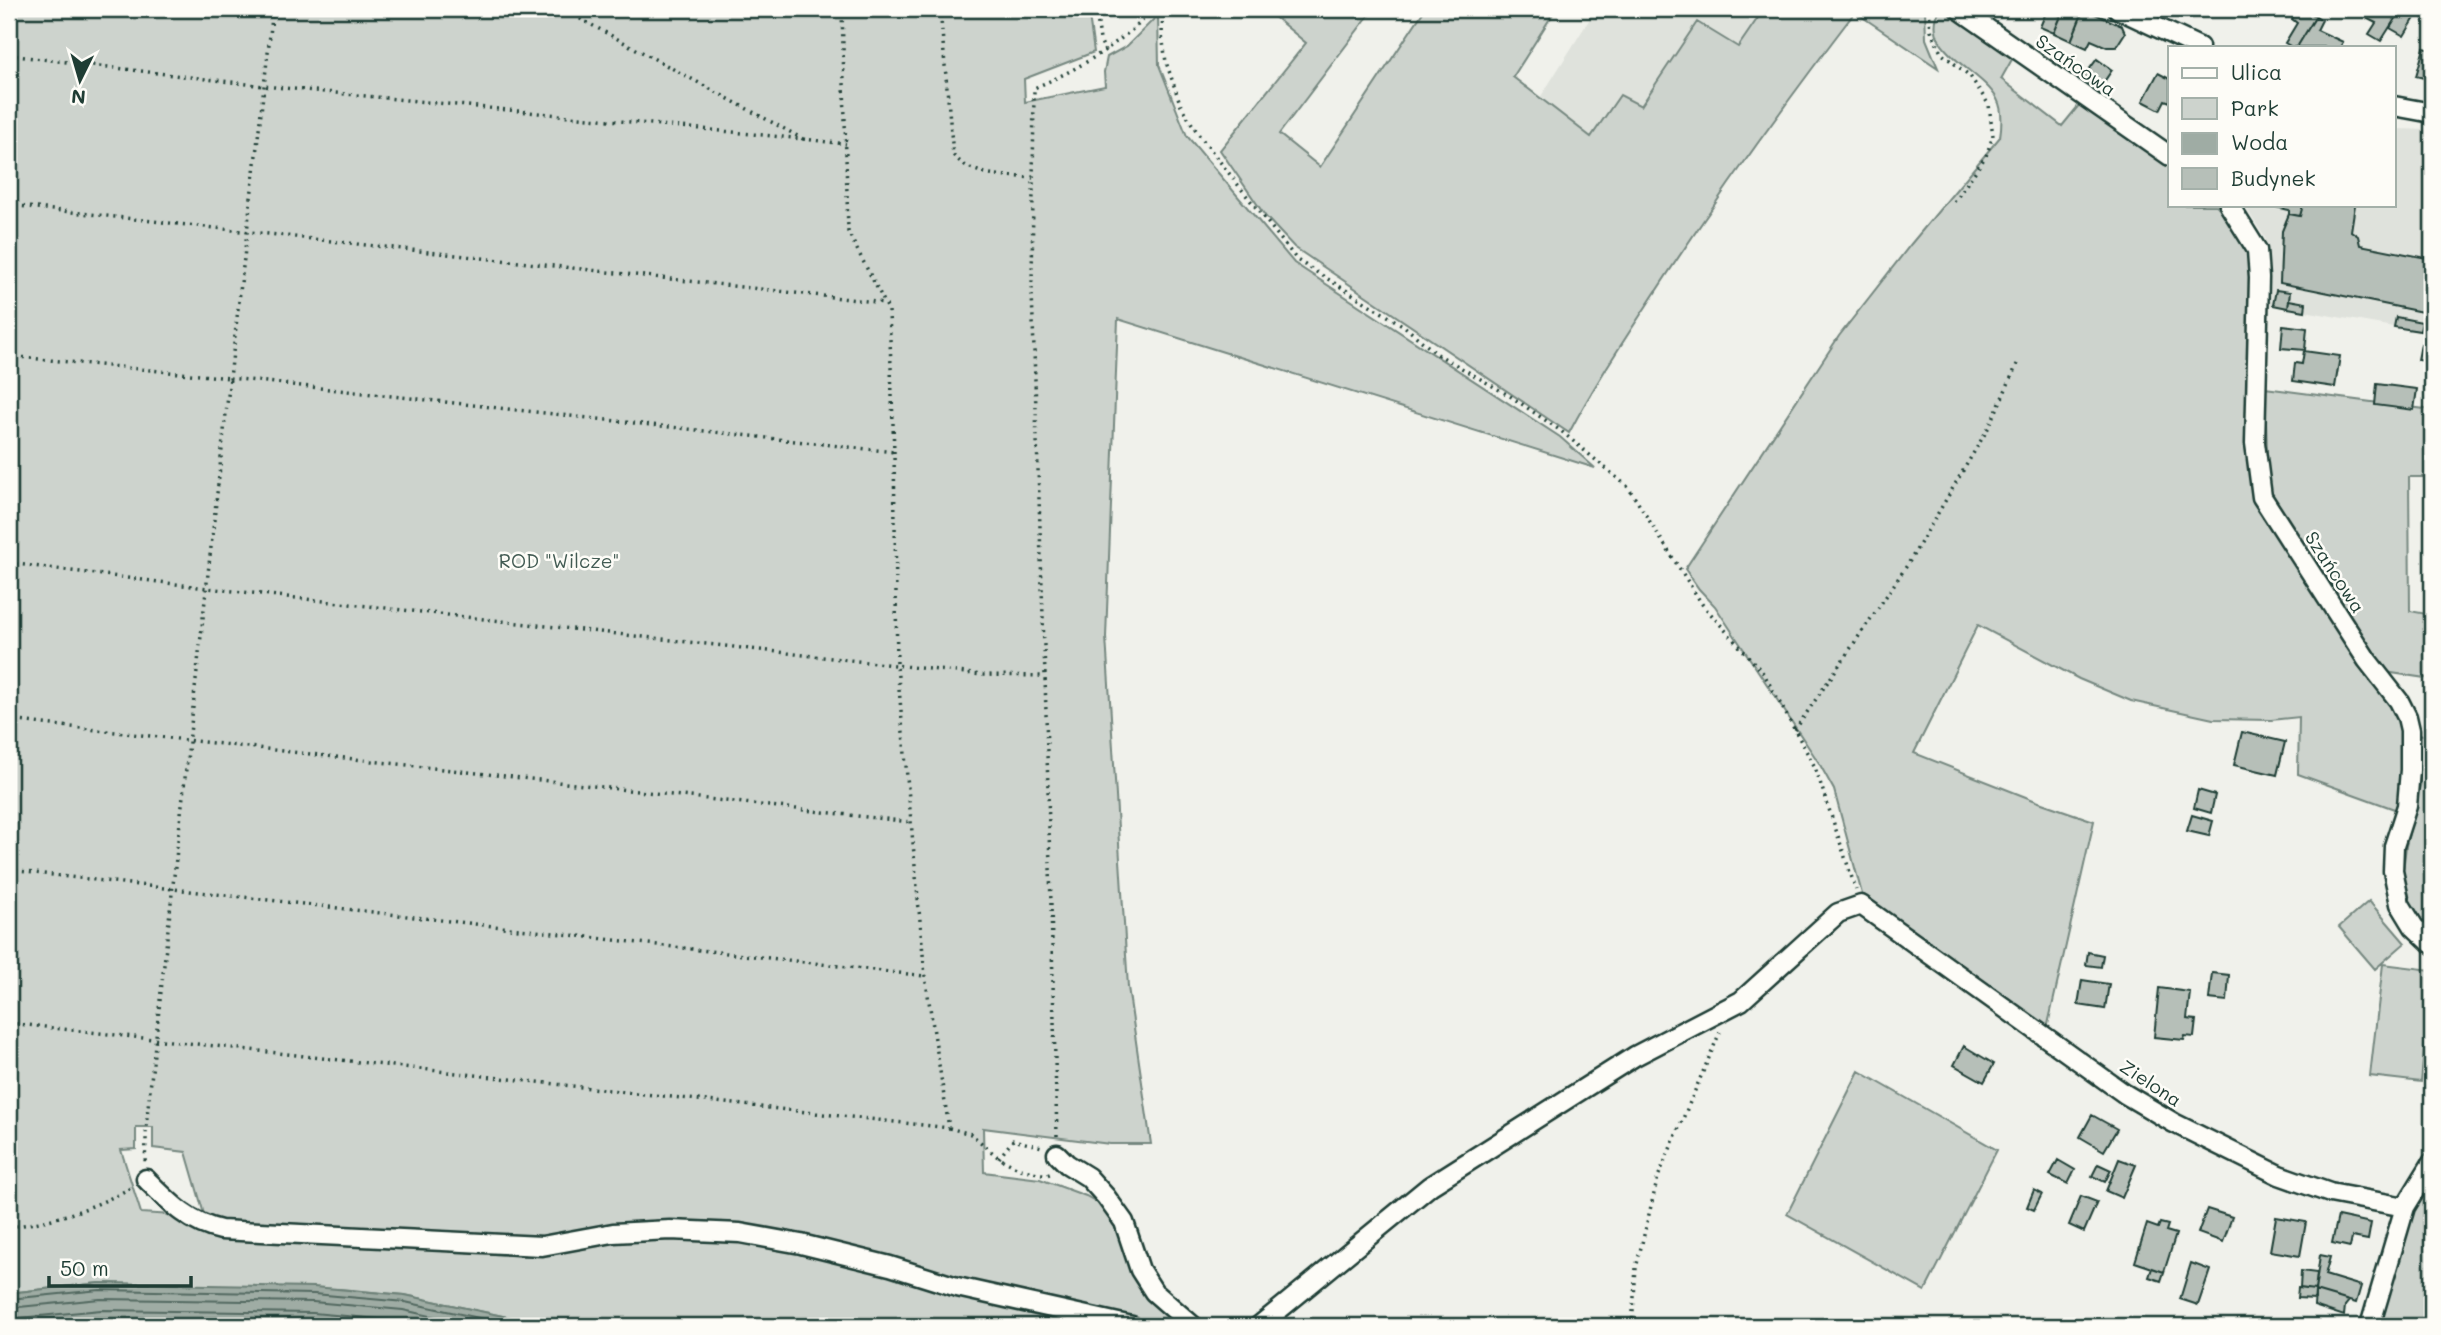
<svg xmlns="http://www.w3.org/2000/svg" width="2441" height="1335" font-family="Mali,sans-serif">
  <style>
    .built { fill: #dfe2dc }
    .green { fill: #cdd3cd; stroke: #768880; stroke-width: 2 }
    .water { fill: #9faca4; stroke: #6c8077; stroke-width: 2 }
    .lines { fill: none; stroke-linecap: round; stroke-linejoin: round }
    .shore { stroke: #526961; stroke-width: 2 }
    .building { fill: #b6bfb8; stroke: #1f3d34; stroke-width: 2 }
    .minor-casing { stroke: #1f3d34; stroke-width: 23 }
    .path { stroke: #1f3d34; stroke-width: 3.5; stroke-dasharray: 2 5; stroke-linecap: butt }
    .minor { stroke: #fdfcf7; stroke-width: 18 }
    .labels { text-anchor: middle; stroke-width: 5; stroke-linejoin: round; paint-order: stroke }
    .street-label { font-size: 19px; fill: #1f3d34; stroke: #fdfcf7 }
    .park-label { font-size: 19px; fill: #425b53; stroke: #fdfcf7 }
  </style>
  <rect width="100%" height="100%" fill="#f0f1eb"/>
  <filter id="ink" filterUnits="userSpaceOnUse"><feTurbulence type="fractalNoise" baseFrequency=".0143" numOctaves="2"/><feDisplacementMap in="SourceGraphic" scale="14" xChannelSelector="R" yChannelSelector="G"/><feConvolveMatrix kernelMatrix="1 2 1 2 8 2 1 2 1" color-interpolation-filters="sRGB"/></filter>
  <g filter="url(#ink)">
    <path class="built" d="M1596,9H1764L1738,47L1697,22L1641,106L1620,95L1592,137L1540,98Z
      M2394,129L2432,130V334L2266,304L2268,247L2265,238L2244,205H2394Z"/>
    <path class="green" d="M9,9H1088L1094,52L1024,79L1025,102L1105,86L1104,72L1107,57L1127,46L1158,15L1159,65L1187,136L1294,263L1560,437L1595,468L1118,319L1106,637L1128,987L1151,1144H1110L983,1128L984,1172L1040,1179L1086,1196L1102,1205L1186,1326L1143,1323L734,1227L538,1239L209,1223L192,1215L204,1214L186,1152L153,1148V1127H136V1149L121,1150L141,1213L173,1215L207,1237L436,1246L494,1254L526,1256L615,1241L739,1239L784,1245L829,1261L1101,1326H549L405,1295L340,1289L99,1283L9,1293Z
      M1265,9H1360L1369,15L1279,134L1320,167L1425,9H1556L1513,77L1591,137L1620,95L1641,106L1697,22L1738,47L1764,9H1925L1926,39L1938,68L1855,12C1783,106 1714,202 1649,302C1621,345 1593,387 1569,433L1294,247L1266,217L1220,150L1306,43Z
      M1940,9H1947L2015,54L2001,79L2062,126L2084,99L2170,168V205H2216L2234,219L2252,252L2251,465L2399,708L2406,745L2400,811L2298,774L2299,717L2271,720L2213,719L2131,701L2079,679L1978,625L1914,753L2036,801L2094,821L2047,1029L1876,913L1862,894L1834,790L1819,763L1715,606L1699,589L1685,569L1839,336L1911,244L2000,137C2002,124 2003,110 1997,99C1981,69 1918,50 1940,9Z
      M2265,388L2432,410V447L2427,477H2409L2410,611L2432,615V679L2385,672L2271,498L2268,485Z
      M2419,734L2432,737V937L2413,915L2403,871L2406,846L2421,782Z
      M2369,901L2405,943L2375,969L2339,927Z
      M2383,964L2432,970L2421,1082L2370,1076Z
      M1859,1071L1997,1150L1925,1291L1787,1214Z
      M2432,1172V1303L2425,1326H2377C2393,1274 2405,1220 2432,1172Z"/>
    <path class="water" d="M99,1283L314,1287L405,1295L549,1326H9V1293Z"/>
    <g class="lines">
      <path class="shore" d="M9,1299L100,1290L314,1294L405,1302L516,1326
        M9,1308L100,1299L313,1302L403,1310L476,1326
        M9,1319L101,1310L313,1313L401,1321L427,1326"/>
    </g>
    <path class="building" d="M2064,9H2084L2071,41L2054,33Z
      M2084,9L2122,26L2125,33L2116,47H2107L2091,40L2087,48L2071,41Z
      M2298,9H2303L2316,16L2297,47H2292L2285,43L2297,23L2292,19Z
      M2374,9H2396L2400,11L2381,41L2369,34L2376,23L2368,19Z
      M2402,9H2412L2418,13L2404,36L2390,28Z
      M2047,10L2061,16L2054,33L2040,27Z
      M2316,16L2322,20L2317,30L2343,42L2340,47H2297Z
      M2424,48L2432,50V80L2416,76Z
      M2097,59L2112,70L2099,89L2083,78Z
      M2158,73L2170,79V102L2165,100L2160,110L2143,101Z
      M2267,205H2303L2300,216L2289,214V210Z
      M2303,205H2355L2351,231L2358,236L2360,245L2432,259V314L2280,283L2282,231L2289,214L2300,216Z
      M2276,290L2290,292L2288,308L2273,305Z
      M2289,300L2306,303L2305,311L2288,308Z
      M2396,317L2422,322L2420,331L2394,327Z
      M2283,325L2307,328L2305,350L2281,348Z
      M2421,344L2432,346V362L2418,360Z
      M2304,351L2340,356L2335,387L2293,381L2295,363L2302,364Z
      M2377,384L2417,389L2414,410L2375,405Z
      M2242,732L2285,742L2277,775L2234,765Z
      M2198,790L2215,795L2211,813L2194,808Z
      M2192,815L2213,821L2209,836L2187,831Z
      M2088,952L2103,955L2101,967L2086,965Z
      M2212,973L2229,975L2227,1001L2209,999Z
      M2082,980L2109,984L2105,1009L2078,1005Z
      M2159,988L2190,992L2187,1019L2196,1020L2194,1037L2185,1036L2184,1040L2154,1037Z
      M1964,1046L1994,1064L1984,1082L1954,1065Z
      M2092,1115L2117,1129L2104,1151L2080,1137Z
      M2119,1159L2136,1165L2122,1198L2106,1191Z
      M2058,1160L2075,1170L2068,1184L2050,1175Z
      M2098,1164L2111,1170L2105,1182L2092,1176Z
      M2034,1190L2042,1194L2034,1210L2027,1207Z
      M2081,1196L2097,1202L2084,1232L2069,1225Z
      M2207,1209L2232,1217L2223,1242L2198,1233Z
      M2338,1216L2371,1223L2368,1240L2352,1237L2350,1247L2332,1243Z
      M2276,1217L2306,1222L2300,1256L2270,1251Z
      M2160,1223L2168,1225L2166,1231L2176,1234L2164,1272L2135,1262L2147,1224L2158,1228Z
      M2320,1255L2330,1257L2325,1275L2361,1286L2356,1303L2315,1291Z
      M2191,1263L2210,1270L2198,1305L2180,1299Z
      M2152,1268L2164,1272L2161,1281L2149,1277Z
      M2301,1271L2317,1273L2315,1290L2300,1288Z
      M2298,1288L2315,1290V1299L2297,1298Z
      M2315,1291L2349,1301L2345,1306L2344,1316L2314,1306Z"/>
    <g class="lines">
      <g class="minor-casing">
        <path id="minor" d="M1959,9L2170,156
          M2118,9L2199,47
          M2394,106L2432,113
          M2229,205L2257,250L2259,278L2255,443L2262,497L2367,660L2399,701L2407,717L2410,730V770L2407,806L2394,846L2393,871L2400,904L2414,927L2432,944
          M1057,1154L1067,1164L1088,1177L1106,1197L1124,1222L1140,1270L1154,1292L1193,1326
          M146,1179C169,1202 188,1223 221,1230L542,1246L613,1233L670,1230L740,1233L801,1244L890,1266L957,1287L1132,1326
          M1259,1326L1430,1186L1635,1056L1741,1001L1838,913L1861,905L2125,1094L2174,1123L2279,1175L2330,1193L2405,1207
          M2370,1326L2405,1207L2432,1163"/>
      </g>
      <path class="path" d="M273,9L230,378L894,452
        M940,9L953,155C974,178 1004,175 1033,178
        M1096,9L1100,40L1105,51
        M1163,9L1162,35L1166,62L1181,106L1199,135L1297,260L1404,326L1437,354L1510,396L1561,431L1628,487L1702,604L1764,674L1815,767L1856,890
        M1929,9L1931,30L1941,53L1970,76L1989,105L1993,136L1986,156L1952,205
        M9,55L264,86L803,139L562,9
        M803,139L846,144
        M9,205L885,303
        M9,356L230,378L147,1116L145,1163
        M9,563L207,588L983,675L1045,676
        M9,720L911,822
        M1795,730L1908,564L1990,425L2018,362
        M9,870L925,976
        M9,1023L949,1128L925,976L897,666L894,452L889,311L848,232L842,9
        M949,1128L971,1134L999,1158L1020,1169L1047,1175L1052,1173
        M1057,1136L1045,676L1032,291L1034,88C1085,66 1114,47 1156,9
        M999,1158L1013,1140L1042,1147
        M9,1227C52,1222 95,1208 132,1187
        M1632,1326L1636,1268L1658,1177L1720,1032"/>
      <use href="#minor" class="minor"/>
    </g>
  </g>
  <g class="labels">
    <g class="street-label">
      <text transform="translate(2076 65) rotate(35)" y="7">Szańcowa</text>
      <text transform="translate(2335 572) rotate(57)" y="7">Szańcowa</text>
      <text transform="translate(2151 1083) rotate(33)" y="7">Zielona</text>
    </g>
    <g class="park-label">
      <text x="559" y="568">ROD "Wilcze"</text>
    </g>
  </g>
  <rect width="2441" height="1335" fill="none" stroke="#fdfcf7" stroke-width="35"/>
  <rect x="18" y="18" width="2406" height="1300" fill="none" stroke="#1f3d34" stroke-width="2.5" filter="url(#ink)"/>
  <rect x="2168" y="46" width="228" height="161" fill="#fdfcf7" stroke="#a4b0a9" stroke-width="2"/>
  <rect x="2182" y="68" width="35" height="10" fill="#fdfcf7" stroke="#a4b0a9" stroke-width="2"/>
  <text x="2231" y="80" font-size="21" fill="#1f3d34">Ulica</text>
  <rect x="2182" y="98" width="35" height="21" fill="#cdd3cd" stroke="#a4b0a9" stroke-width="2"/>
  <text x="2231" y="116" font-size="21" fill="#1f3d34">Park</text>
  <rect x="2182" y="133" width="35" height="21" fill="#9faca4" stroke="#a4b0a9" stroke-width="2"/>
  <text x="2231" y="150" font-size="21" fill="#1f3d34">Woda</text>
  <rect x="2182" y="168" width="35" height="21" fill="#b6bfb8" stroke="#a4b0a9" stroke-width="2"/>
  <text x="2231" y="186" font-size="21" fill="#1f3d34">Budynek</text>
  <g transform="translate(80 80) rotate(185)" stroke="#fdfcf7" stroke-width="5" paint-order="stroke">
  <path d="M0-5L12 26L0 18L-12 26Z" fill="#1f3d34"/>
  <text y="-10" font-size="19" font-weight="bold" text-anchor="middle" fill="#1f3d34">N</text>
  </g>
  <path d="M49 1276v10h142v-10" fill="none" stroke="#1f3d34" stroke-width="3.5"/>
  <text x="60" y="1276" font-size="21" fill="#1f3d34" stroke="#fdfcf7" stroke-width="5" paint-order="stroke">50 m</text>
</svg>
